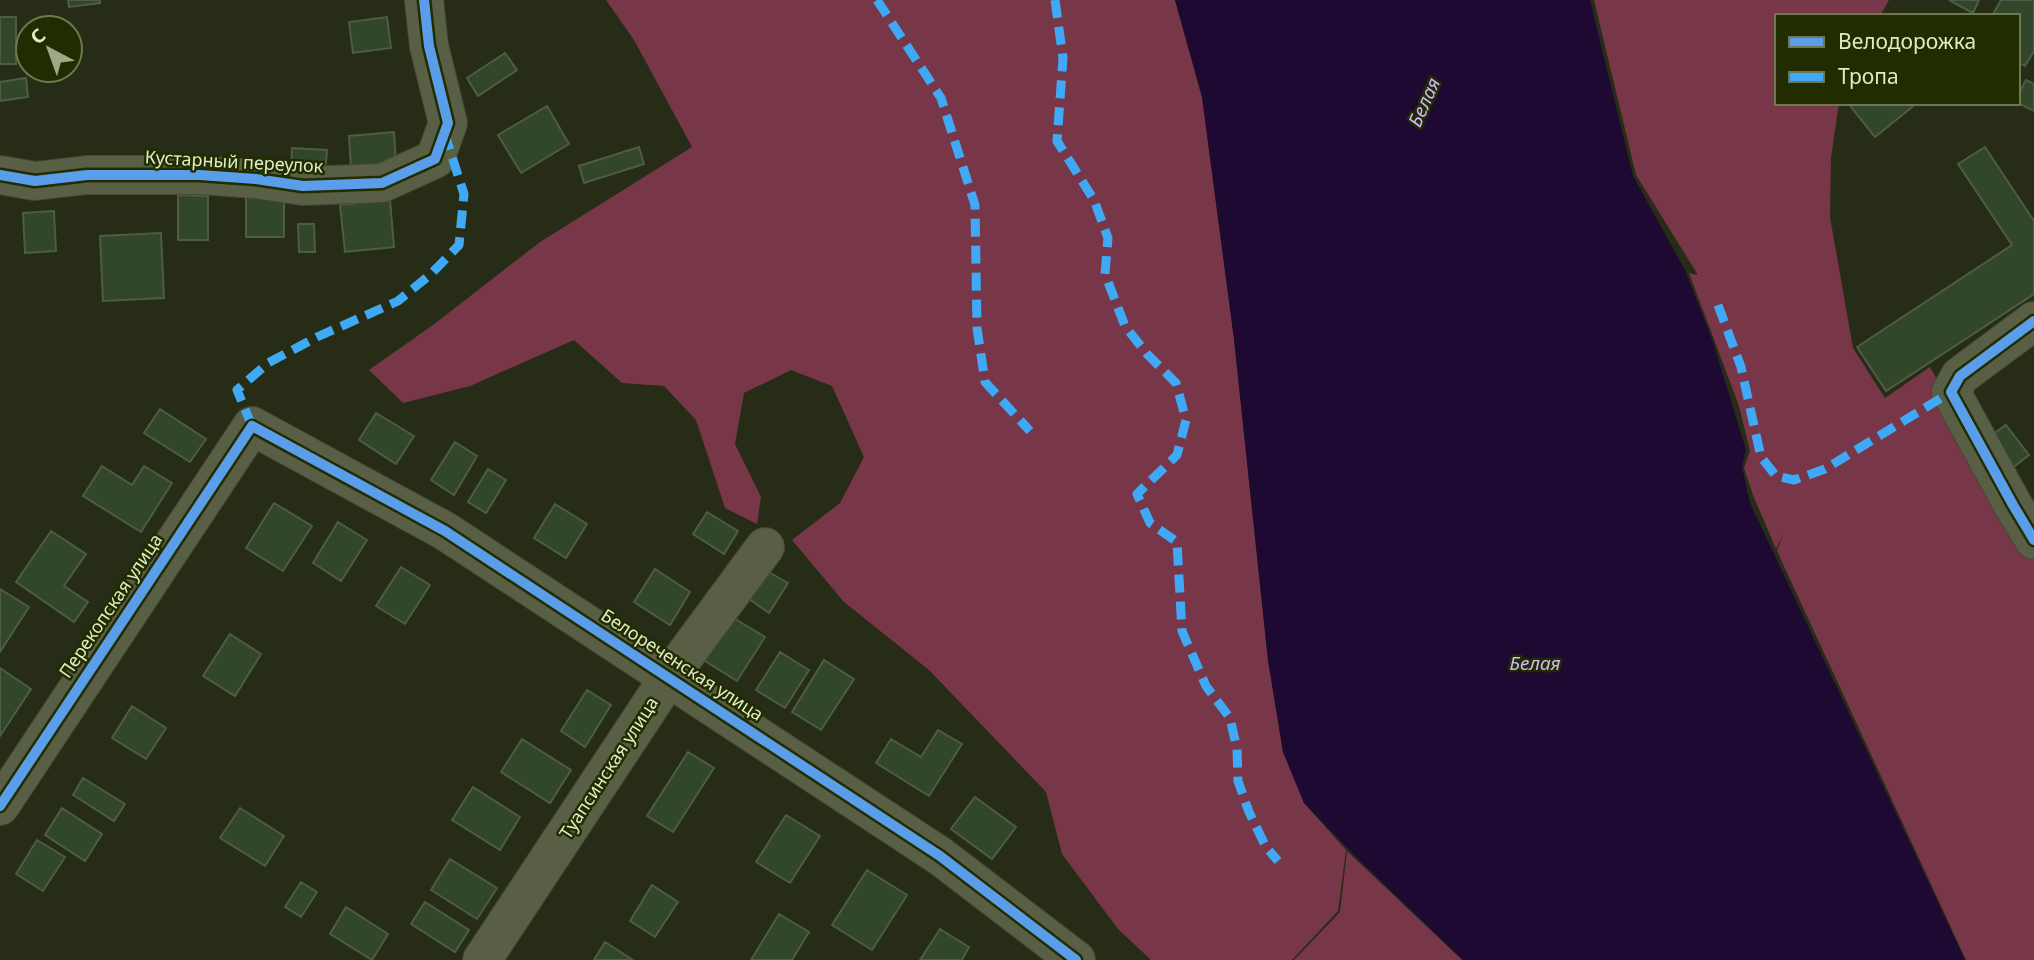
<svg xmlns="http://www.w3.org/2000/svg" width="2034" height="960" font-family="'Noto Sans',sans-serif">
  <style>
    .green { fill: #773749 }
    .water { fill: #1e0932 }
    .building { fill: #324629; stroke: #4e5c45; stroke-width: 2 }
    .lines { fill: none; stroke-linecap: round; stroke-linejoin: round }
    .minor-casing { stroke: #434933; stroke-width: 40 }
    .minor { stroke: #585f45; stroke-width: 38 }
    .quiet { stroke: #3fa9f5; stroke-width: 9; stroke-dasharray: 18 9; stroke-linecap: butt }
    .cycleway-casing { stroke: #222c01; stroke-width: 15 }
    .cycleway { stroke: #5a9eea; stroke-width: 10 }
    .labels { text-anchor: middle; stroke-width: 5; stroke-linejoin: round; paint-order: stroke }
    .street-label { font-size: 18px; fill: #dfecc4; stroke: #222c01 }
    .water-label { font-size: 19px; font-style: italic; fill: #d1b4fe; stroke: #222c01 }
  </style>
  <rect width="100%" height="100%" fill="#262c15"/>
  <path class="green" d="M606,0H1175L1202,97L1234,339L1268,660L1283,752L1304,803L1346,850L1338,911L1292,960H1151L1118,929L1062,854L1046,792L929,670L844,602L792,540L840,503L864,457L832,386L791,370L744,393L735,444L761,497L757,524L725,508L696,420L664,386L622,383L574,340L470,386L403,403L369,370L433,325L540,242L692,147L634,40Z
    M1594,0H1889L1880,16H1777V103H1839L1831,158L1830,217L1853,348L1885,398L1930,367L2034,554V960H1966L1777,551L1783,534L1776,549L1753,495L1744,468L1750,451L1739,406L1689,273L1698,275L1636,175Z
    M1347,851L1462,960H1294L1340,912Z"/>
  <path class="water" d="M1175,0H1590L1633,176L1685,270L1713,342L1746,450L1742,467L1750,503L1965,960H1463L1356,857L1304,803L1283,752L1268,660L1234,339L1202,97Z"/>
  <path class="building" d="M68,0H100V3L69,7Z
    M1949,0H1979L1973,13Z
    M2001,0H2034V51L2025,66L2018,62V16H1992Z
    M0,17H16V64H0Z
    M387,17L391,48L353,53L349,22Z
    M505,53L517,70L478,96L467,78Z
    M26,78L28,97L0,101V82Z
    M2026,80L2034,84V111L2018,103V95Z
    M1848,103H1917L1875,137Z
    M547,106L569,144L521,173L498,135Z
    M394,132L396,165L351,168L349,136Z
    M639,147L644,164L584,183L579,166Z
    M1985,147L2034,221V294L1886,391L1857,347L2012,245L1958,164Z
    M292,148L327,150L325,174L291,171Z
    M178,195L208,196V240H178Z
    M246,195H284V237H246Z
    M390,200L394,247L345,252L340,205Z
    M54,211L56,251L25,253L23,213Z
    M298,224H314L315,252H299Z
    M161,233L164,298L103,301L100,236Z
    M160,409L206,439L190,462L144,433Z
    M376,413L414,436L396,464L359,440Z
    M2006,425L2029,455L2011,469L1988,438Z
    M455,442L477,456L454,495L431,480Z
    M102,466L132,485L144,466L172,483L141,532L83,496Z
    M488,469L506,480L486,513L468,502Z
    M274,503L312,526L283,571L246,548Z
    M555,504L587,524L566,558L534,538Z
    M707,512L738,531L724,554L693,534Z
    M338,522L367,540L341,581L313,563Z
    M51,531L86,554L64,586L88,602L74,622L16,582Z
    M401,567L430,585L405,624L376,606Z
    M655,569L690,592L670,625L634,602Z
    M767,571L788,583L769,613L749,599Z
    M0,589L29,607L0,652Z
    M732,617L765,637L737,681L705,661Z
    M230,634L261,654L235,696L203,676Z
    M780,652L809,670L785,708L756,690Z
    M824,660L854,679L821,730L792,712Z
    M0,668L31,689L0,736Z
    M587,690L611,705L585,747L561,731Z
    M132,706L166,728L146,759L112,738Z
    M938,730L962,744L929,796L876,763L891,739L921,757Z
    M522,739L571,770L550,803L501,772Z
    M688,752L714,768L673,832L647,816Z
    M83,778L125,804L114,821L73,795Z
    M473,787L520,817L500,850L452,820Z
    M975,797L1016,827L992,859L951,829Z
    M62,808L102,834L85,861L45,835Z
    M240,808L284,836L265,866L220,838Z
    M786,815L820,836L790,883L756,862Z
    M37,840L65,857L43,891L16,874Z
    M450,859L497,888L477,919L431,890Z
    M867,870L907,895L872,950L832,925Z
    M301,882L317,892L301,917L285,907Z
    M652,885L678,902L655,937L630,921Z
    M425,902L469,930L455,952L411,924Z
    M346,907L388,934L372,960L330,934Z
    M779,914L809,932L792,960H751Z
    M940,929L969,947L962,960H920Z
    M605,942L633,960H594Z"/>
  <g class="lines">
    <g class="minor-casing">
      <path id="minor" d="M0,175L35,181L87,175H200L256,179L303,186L382,183L435,159L448,123L429,46L424,0
        M2034,321L1960,376L1951,392L2013,505L2034,540
        M0,806L252,426L445,531L940,856L1076,960
        M482,960L669,677L765,547"/>
    </g>
    <use href="#minor" class="minor"/>
    <path class="quiet" d="M877,0L941,98L975,205L977,328L985,382L1030,431
      M1055,0L1063,58L1057,141L1094,200L1108,238L1105,274L1125,326L1147,354L1176,383L1186,420L1177,455L1137,494L1150,523L1177,542L1182,631L1206,686L1230,718L1237,749L1238,781L1249,812L1266,847L1278,861
      M1718,305L1741,367L1761,457L1776,476L1794,480L1825,469L1951,392
      M252,426L237,390L268,363L317,337L398,301L431,274L459,245L464,194L445,135"/>
    <g class="cycleway-casing">
      <path id="cycleway" d="M0,175L35,181L87,175H200L256,179L303,186L382,183L435,159L448,123L429,46L424,0
        M2034,321L1960,376L1951,392L2013,505L2034,540
        M0,806L252,426L445,531L940,856L1076,960"/>
    </g>
    <use href="#cycleway" class="cycleway"/>
  </g>
  <g class="labels">
    <g class="street-label">
      <text transform="translate(234 162) rotate(3)" y="6">Кустарный переулок</text>
      <text transform="translate(111 606) rotate(-56)" y="6">Перекопская улица</text>
      <text transform="translate(682 665) rotate(33)" y="6">Белореченская улица</text>
      <text transform="translate(609 768) rotate(-57)" y="6">Туапсинская улица</text>
    </g>
    <g class="water-label">
      <text transform="translate(1424 102) rotate(-66)" y="7">Белая</text>
      <text x="1535" y="670">Белая</text>
    </g>
  </g>
  <rect x="1775" y="14" width="245" height="91" fill="#222c01" stroke="#6e794f" stroke-width="2"/>
  <rect x="1789" y="37" width="35" height="10" fill="#5a9eea" stroke="#6e794f" stroke-width="2"/>
  <text x="1838" y="49" font-size="21" fill="#dfecc4">Велодорожка</text>
  <rect x="1789" y="72" width="35" height="10" fill="#3fa9f5" stroke="#6e794f" stroke-width="2"/>
  <text x="1838" y="84" font-size="21" fill="#dfecc4">Тропа</text>
  <g transform="translate(49 49) rotate(319)"><circle r="33" fill="#222c01" stroke="#6e794f" stroke-width="2"/>
  <path d="M0-5L12 26L0 18L-12 26Z" fill="#9ea987"/>
  <text y="-10" font-size="19" font-weight="bold" text-anchor="middle" fill="#dfecc4">С</text>
  </g>
</svg>
